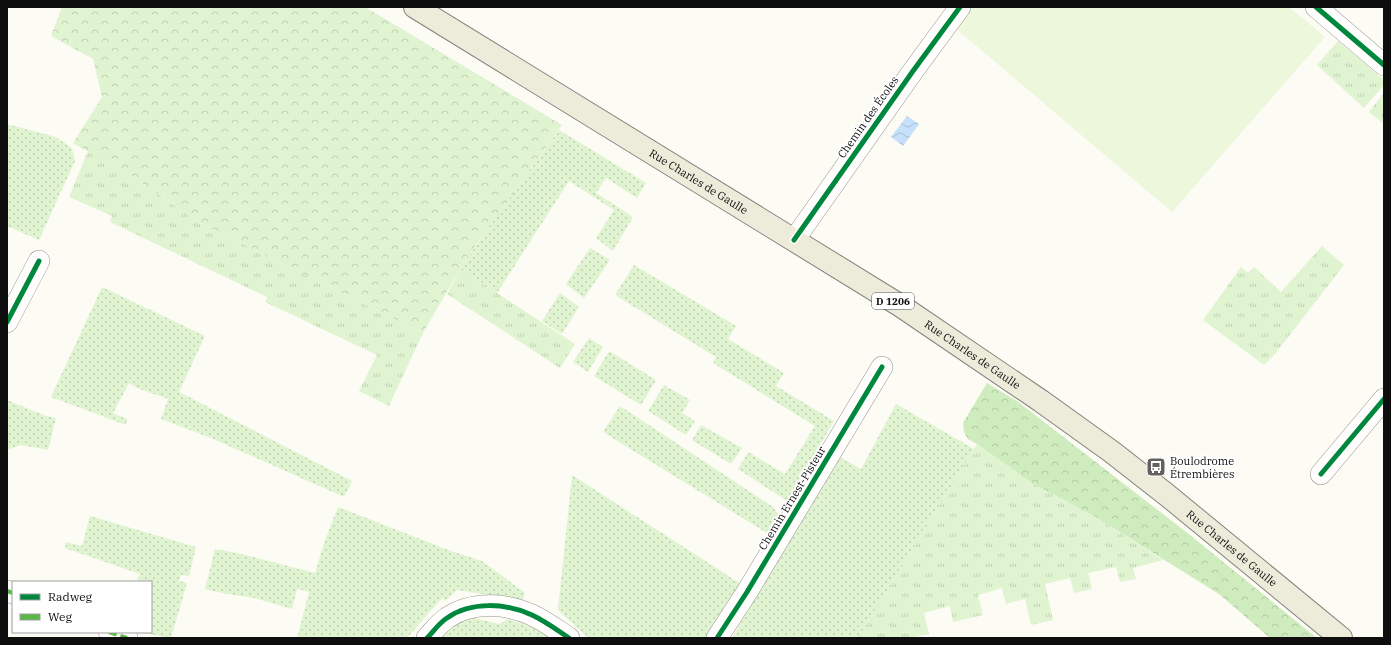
<svg xmlns="http://www.w3.org/2000/svg" width="1391" height="645" font-family="'IBM Plex Serif',serif">
  <style>
    .grass { fill: url(#grass-tufts) }
    .forest { fill: url(#forest-crowns) }
    .park { fill: url(#park-crowns) }
    .garden { fill: url(#garden-dots) }
    .pitch { fill: #ecf7db }
    .water { fill: url(#water-waves) }
    .lines { fill: none; stroke-linecap: round; stroke-linejoin: round }
    .minor-casing { stroke: #959592; stroke-width: 22 }
    .primary-casing { stroke: #82827f; stroke-width: 24 }
    .minor { stroke: #fffefd; stroke-width: 21 }
    .primary { stroke: #edebd9; stroke-width: 22 }
    .quiet { stroke: #58b947; stroke-width: 4; stroke-dasharray: 8 4; stroke-linecap: butt }
    .cycleway-casing { stroke: #fff; stroke-width: 8 }
    .cycleway { stroke: #00873e; stroke-width: 5 }
    .labels { text-anchor: middle; stroke-width: 4; stroke-linejoin: round; paint-order: stroke }
    .shield { fill: #fff; stroke: #565656; stroke-width: 1 }
    .shield-label { font-size: 10px; font-weight: bold; fill: #0e0e0e }
    .street-label { font-size: 11px; fill: #0e0e0e; stroke: #fff }
    .poi-label { font-size: 11px; fill: #0e0e0e; stroke: #fff; text-anchor: start }
  </style>
  <defs>
    <pattern id="grass-tufts" width="24" height="20" patternUnits="userSpaceOnUse"><rect width="24" height="20" fill="#e0f4d1"/><path d="M3 7l-1-3M5 7V3M7 7l1-3M15 17l-1-3M17 17v-4M19 17l1-3" fill="none" stroke="#bfd0b2"/></pattern>
    <pattern id="forest-crowns" width="20" height="18" patternUnits="userSpaceOnUse"><rect width="20" height="18" fill="#ceecbe"/><path d="M2 6a3 3 0 1 1 6 0M12 15a3 3 0 1 1 6 0" fill="none" stroke="#b0c9a2"/></pattern>
    <pattern id="park-crowns" width="20" height="18" patternUnits="userSpaceOnUse"><rect width="20" height="18" fill="#e0f4d1"/><path d="M2 6a3 3 0 1 1 6 0M12 15a3 3 0 1 1 6 0" fill="none" stroke="#bfd0b2"/></pattern>
    <pattern id="garden-dots" width="8" height="8" patternUnits="userSpaceOnUse"><rect width="8" height="8" fill="#e0f4d1"/><path d="M2 2h.1M6 6h.1" fill="none" stroke="#bfd0b2" stroke-width="1.8" stroke-linecap="round"/></pattern>
    <pattern id="water-waves" width="16" height="10" patternUnits="userSpaceOnUse"><rect width="16" height="10" fill="#c6dffa"/><path d="M0 5q4-4 8 0t8 0" fill="none" stroke="#a9bed5"/></pattern>
  </defs>
  <rect width="100%" height="100%" fill="#fcfbf4"/>
  <path class="grass" d="M1338,41L1384,80V85L1364,108L1317,65Z
    M1384,93V124L1369,112Z
    M88,151L135,178L200,223L423,333L389,406L359,391L377,355L265,302L267,297L110,222L112,216L69,197Z
    M1322,246L1344,265L1275,354L1264,365L1203,320L1241,267L1248,273L1254,267L1281,292Z
    M460,269L575,344L560,368L447,294Z
    M977,444L1032,483L1094,516L1163,560L1133,568L1136,579L1120,582L1116,567L1088,573L1092,589L1074,593L1070,578L1045,584L1053,620L1031,625L1025,599L1006,604L1002,588L978,595L983,615L953,622L950,606L924,613L929,634L910,638H858Z"/>
  <path class="forest" d="M987,383L1017,401L1190,535L1317,638H1270L1219,594L1094,516L1032,483L977,444L968,439L964,432L963,423Z"/>
  <path class="park" d="M62,7H365L562,125L478,242L460,269L423,333L200,223L135,178L73,143L102,97L93,59L51,36Z"/>
  <path class="garden" d="M7,124L56,137L72,148L75,161L39,240L7,226Z
    M559,130L646,183L637,198L606,178L596,193L633,217L613,251L596,238L614,210L569,181L497,293L460,269L497,215Z
    M590,248L610,260L584,298L566,284Z
    M634,265L736,326L728,339L784,373L776,386L834,421L787,501L738,469L748,452L785,474L815,426L713,363L716,357L615,295Z
    M102,287L205,336L179,392L352,481L344,497L211,438L161,419L168,399L137,388L129,383L113,413L127,419L126,425L51,397Z
    M560,293L579,307L562,334L542,321Z
    M589,338L603,347L588,372L573,362Z
    M609,351L656,380L641,405L594,376Z
    M664,385L690,400L682,413L695,421L686,435L648,411Z
    M7,400L46,416L56,418L48,450L21,445L7,450Z
    M896,404L974,449L858,638H732L797,525L838,456L861,469Z
    M620,406L773,507L779,515L781,526L770,535L603,432Z
    M701,425L742,448L731,464L692,440Z
    M572,475L744,586L709,638H588L558,610Z
    M338,507L451,551L482,561L525,593L523,601L457,590L445,601L442,598L407,638H297L309,592L297,589L292,609L254,598L222,593L205,589L215,549L237,553L315,573L324,543Z
    M90,516L196,547L189,576L181,575L179,581L187,583L171,638L137,632H151V582H137L140,574L65,548L66,542L82,546Z
    M474,618L499,624L508,619L534,628L552,638H437L463,619Z"/>
  <path class="pitch" d="M969,7H1289L1325,37L1172,212L954,27Z"/>
  <path class="water" d="M907,116L919,124L903,146L891,137Z"/>
  <g class="lines">
    <g class="minor-casing">
      <path id="minor" d="M1316,7L1384,65
        M794,240L913,71L960,7
        M7,322L39,261
        M1321,474L1384,399
        M7,591L13,593
        M109,632L127,638
        M427,638C433,632 439,623 447,618C471,601 506,603 532,615C545,621 557,630 569,638
        M717,638L747,592L882,367"/>
    </g>
    <g class="primary-casing">
      <g id="primary">
        <path id="s1" d="M415,7L901,306L1041,401L1112,452L1167,495L1341,638"/>
      </g>
    </g>
    <use href="#minor" class="minor"/>
    <use href="#primary" class="primary"/>
    <path class="quiet" d="M7,591L13,593
      M109,632L127,638"/>
    <g class="cycleway-casing">
      <path id="cycleway" d="M1316,7L1384,65
        M794,240L913,71L960,7
        M7,322L39,261
        M1321,474L1384,399
        M427,638C433,632 439,623 447,618C471,601 506,603 532,615C545,621 557,630 569,638
        M717,638L747,592L882,367"/>
    </g>
    <use href="#cycleway" class="cycleway"/>
  </g>
  <defs>
    <g id="bus-square" transform="scale(1)"><rect x="-9" y="-9" width="18" height="18" rx="4" fill="#61615e" stroke="#fff"/><path d="M-5-6H5V4H4V6H2V4H-2V6H-4V4H-5ZM-3.5-4V0h7V-4ZM-3.5 1.2v1.5H-2V1.2ZM2 1.2v1.5H3.5V1.2Z" fill="#fff"/></g>
  </defs>
  <g fill-rule="evenodd">
    <use href="#bus-square" x="1156" y="467"/>
  </g>
  <g class="labels">
    <rect class="shield" x="872" y="293" width="42" height="16" rx="3"/>
    <g class="shield-label">
      <text x="893" y="305">D 1206</text>
    </g>
    <g class="street-label">
      <text transform="translate(868 117) rotate(-55)" y="4">Chemin des Écoles</text>
      <text dy="4" stroke="none"><textPath href="#s1" startOffset="333">Rue Charles de Gaulle</textPath></text>
      <text dy="4" stroke="none"><textPath href="#s1" startOffset="657">Rue Charles de Gaulle</textPath></text>
      <text transform="translate(792 498) rotate(-59)" y="4">Chemin Ernest-Pisteur</text>
      <text dy="4" stroke="none"><textPath href="#s1" startOffset="981">Rue Charles de Gaulle</textPath></text>
    </g>
    <g class="poi-label">
      <text x="1170" y="465">Boulodrome<tspan x="1170" dy="13">Étrembières</tspan></text>
    </g>
  </g>
  <rect width="1391" height="645" fill="none" stroke="#0e0e0e" stroke-width="16"/>
  <rect x="12" y="581" width="140" height="52" fill="#ffffff" stroke="#9f9f9f"/>
  <rect x="20" y="594" width="20" height="6" fill="#00873e" stroke="#9f9f9f"/>
  <text x="48" y="601" font-size="12" fill="#0e0e0e">Radweg</text>
  <rect x="20" y="614" width="20" height="6" fill="#58b947" stroke="#9f9f9f"/>
  <text x="48" y="621" font-size="12" fill="#0e0e0e">Weg</text>
</svg>
